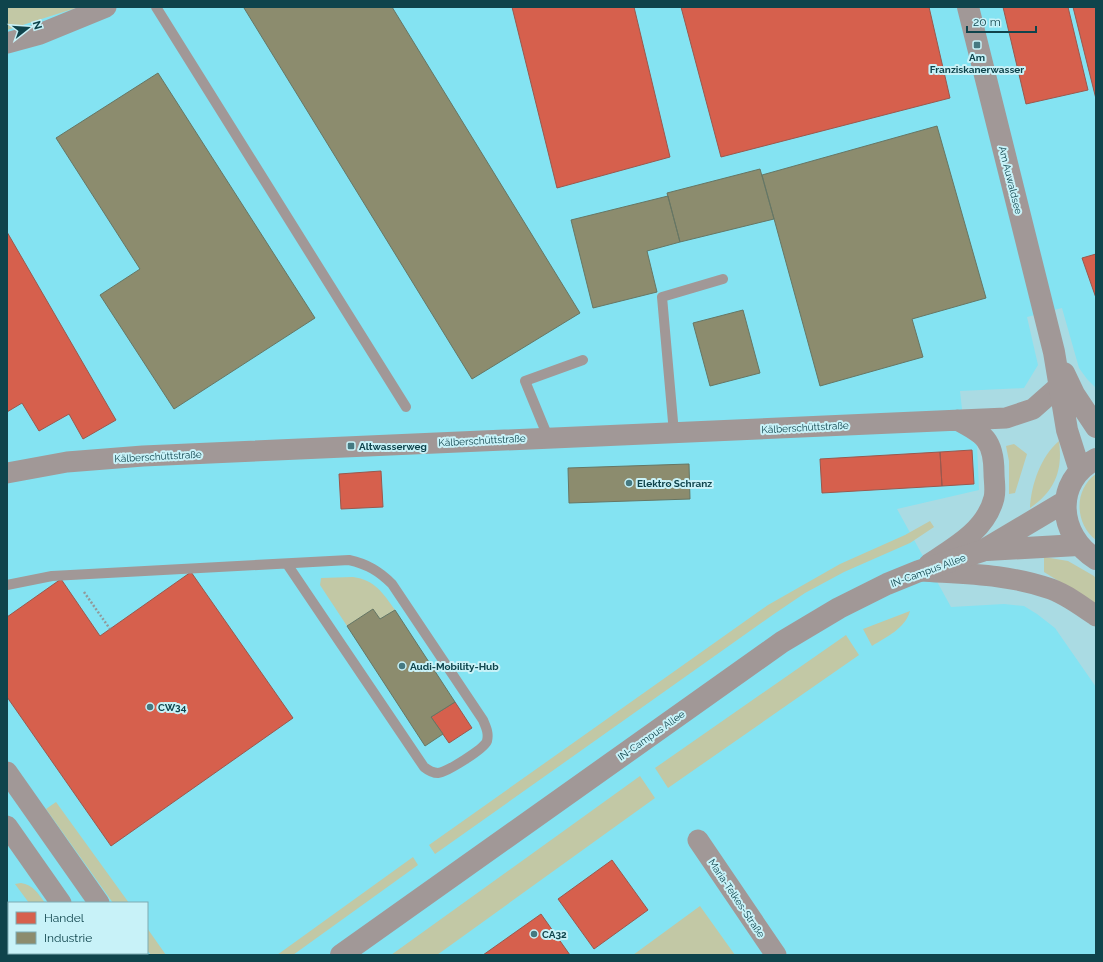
<svg xmlns="http://www.w3.org/2000/svg" width="1103" height="962" font-family="Raleway,sans-serif">
  <style>
    .built { fill: #84e3f2; fill-rule: evenodd }
    .green { fill: #c2c8a5 }
    .shops { fill: #d6604d; stroke: #9a584d }
    .industry { fill: #8c8c6e; stroke: #667664 }
    .lines { fill: none; stroke-linecap: round; stroke-linejoin: round }
    .path { stroke: #92999a; stroke-width: 2.5; stroke-dasharray: 2 2; stroke-linecap: butt }
    .service { stroke: #a19897; stroke-width: 10 }
    .minor { stroke: #a19897; stroke-width: 21 }
    .tertiary { stroke: #a19897; stroke-width: 22 }
    .poi-dot { fill: #457981; stroke: #c8f2f8; stroke-width: 1.5 }
    .labels { text-anchor: middle; stroke-width: 4; stroke-linejoin: round; paint-order: stroke }
    .poi-label { font-size: 10px; font-weight: bold; fill: #0f444c; stroke: #c8f2f8; text-anchor: start }
    .street-label { font-size: 10px; fill: #0f444c; stroke: #c8f2f8 }
  </style>
  <rect width="100%" height="100%" fill="#aadbe3"/>
  <path class="built" d="M79,7H1096V388L1087,379L1079,368L1062,308L1027,317L1038,365L1024,388L960,391L965,436L977,445L979,490L897,509L951,607L1004,604L1024,606L1037,614L1055,628L1096,687V955H7V30ZM9,903H147V953H9Z"/>
  <path class="green" d="M7,7H79L7,30Z
    M1059,441C1063,470 1055,491 1030,508C1031,485 1041,456 1059,441Z
    M1014,444L1027,454L1015,493L1009,494V461L1006,446Z
    M1096,474V540C1075,524 1073,490 1096,474Z
    M930,521L934,527L910,543L844,572L805,593L774,614L435,854L429,845L768,605L840,564L905,535Z
    M1044,557L1068,561L1094,576L1096,579V604L1044,572Z
    M353,577C375,580 383,593 395,610L380,619L373,610L347,626L320,585L321,578Z
    M910,611C905,629 886,637 872,646L863,629Z
    M846,635L859,655L668,788L655,768Z
    M640,776L655,798L437,955H391Z
    M56,802L129,903H113L46,809Z
    M413,857L418,865L293,955H277Z
    M21,883C33,885 38,893 45,903H29L15,884Z
    M700,906L735,955H633Z
    M147,928L166,955H151L147,950Z"/>
  <path class="shops" d="M512,7H634L670,157L557,188Z
    M681,7H929L950,98L721,157Z
    M1003,7H1068L1088,90L1026,104Z
    M1073,7H1096V99Z
    M7,232L116,420L83,439L69,414L39,431L22,403L7,412Z
    M1096,254V298L1082,258Z
    M972,450L974,484L942,486L940,452Z
    M940,452L942,486L822,493L820,459Z
    M381,471L383,507L341,509L339,474Z
    M191,572L293,718L111,846L7,697V617L61,579L100,636Z
    M455,702L472,728L449,743L431,717Z
    M612,860L648,910L594,949L558,899Z
    M541,914L570,955H483Z"/>
  <path class="industry" d="M246,7H392L580,313L472,379L244,8Z
    M158,73L315,318L174,409L100,295L140,269L56,138Z
    M937,126L986,298L912,319L923,357L820,386L762,175Z
    M760,169L774,219L680,242L667,193Z
    M668,196L680,242L647,251L657,292L593,308L571,220Z
    M743,310L760,373L710,386L693,323Z
    M689,464L690,499L569,503L568,468Z
    M373,609L380,619L395,610L455,702L431,717L443,734L425,746L347,626Z"/>
  <g class="lines">
    <path class="path" d="M84,592L110,629"/>
    <path class="service" d="M156,7L406,407
      M674,433L662,297L723,279
      M548,437L525,381L583,360
      M7,585L52,576L349,560C367,564 379,571 392,584L483,720C486,727 489,733 487,741C484,749 447,772 438,773C433,773 429,771 424,767L287,564"/>
    <path class="minor" d="M7,43L40,34L106,7
      M7,473L67,462L143,456L1006,418L1033,409L1059,386
      M929,564C955,547 986,530 994,498C996,490 994,481 994,473C994,440 984,434 957,420
      M921,571C965,574 1009,574 1051,589C1067,595 1082,606 1096,616
      M7,772L99,903
      M7,826L61,903
      M698,840L776,955
      M96,953L98,955
      M134,953L135,955"/>
    <path class="tertiary" d="M968,7L1054,352L1067,430L1080,471
      M1064,373L1074,394L1096,427
      M1096,459C1053,481 1058,536 1096,559
      M987,550L1078,545
      M341,955L782,642L839,608L887,584L919,571L982,551L1066,501"/>
  </g>
  <g class="poi-dot">
    <rect x="973" y="41" width="8" height="8" rx="2"/>
    <rect x="347" y="442" width="8" height="8" rx="2"/>
    <circle cx="629" cy="483" r="4"/>
    <circle cx="402" cy="666" r="4"/>
    <circle cx="150" cy="707" r="4"/>
    <circle cx="534" cy="934" r="4"/>
  </g>
  <g class="labels">
    <g class="poi-label">
      <text x="977" y="61" text-anchor="middle">Am<tspan x="977" dy="12">Franziskanerwasser</tspan></text>
      <text x="359" y="450">Altwasserweg</text>
      <text x="637" y="487">Elektro Schranz</text>
      <text x="410" y="670">Audi-Mobility-Hub</text>
      <text x="158" y="711">CW34</text>
      <text x="542" y="938">CA32</text>
    </g>
    <g class="street-label">
      <text transform="translate(1011 180) rotate(76)" y="4">Am Auwaldsee</text>
      <text transform="translate(805 427) rotate(-3)" y="4">Kälberschüttstraße</text>
      <text transform="translate(482 440) rotate(-3)" y="4">Kälberschüttstraße</text>
      <text transform="translate(158 456) rotate(-3)" y="4">Kälberschüttstraße</text>
      <text transform="translate(928 570) rotate(-20)" y="4">IN-Campus Allee</text>
      <text transform="translate(651 735) rotate(-35)" y="4">IN-Campus Allee</text>
      <text transform="translate(737 898) rotate(56)" y="4">Maria-Telkes-Straße</text>
    </g>
  </g>
  <rect width="1103" height="962" fill="none" stroke="#0f444c" stroke-width="16"/>
  <rect x="8" y="902" width="140" height="52" fill="#c8f2f8" stroke="#7eacb3"/>
  <rect x="16" y="912" width="20" height="12" fill="#d6604d" stroke="#7eacb3"/>
  <text x="44" y="922" font-size="12" fill="#0f444c">Handel</text>
  <rect x="16" y="932" width="20" height="12" fill="#8c8c6e" stroke="#7eacb3"/>
  <text x="44" y="942" font-size="12" fill="#0f444c">Industrie</text>
  <g transform="translate(28 28) rotate(73)" stroke="#c8f2f8" stroke-width="3" paint-order="stroke">
  <path d="M0-3L7 15L0 10L-7 15Z" fill="#0f444c"/>
  <text y="-6" font-size="11" font-weight="bold" text-anchor="middle" fill="#0f444c">N</text>
  </g>
  <path d="M967 26v6h69v-6" fill="none" stroke="#0f444c" stroke-width="2"/>
  <text x="973" y="26" font-size="12" fill="#0f444c" stroke="#c8f2f8" stroke-width="3" paint-order="stroke">20 m</text>
</svg>
